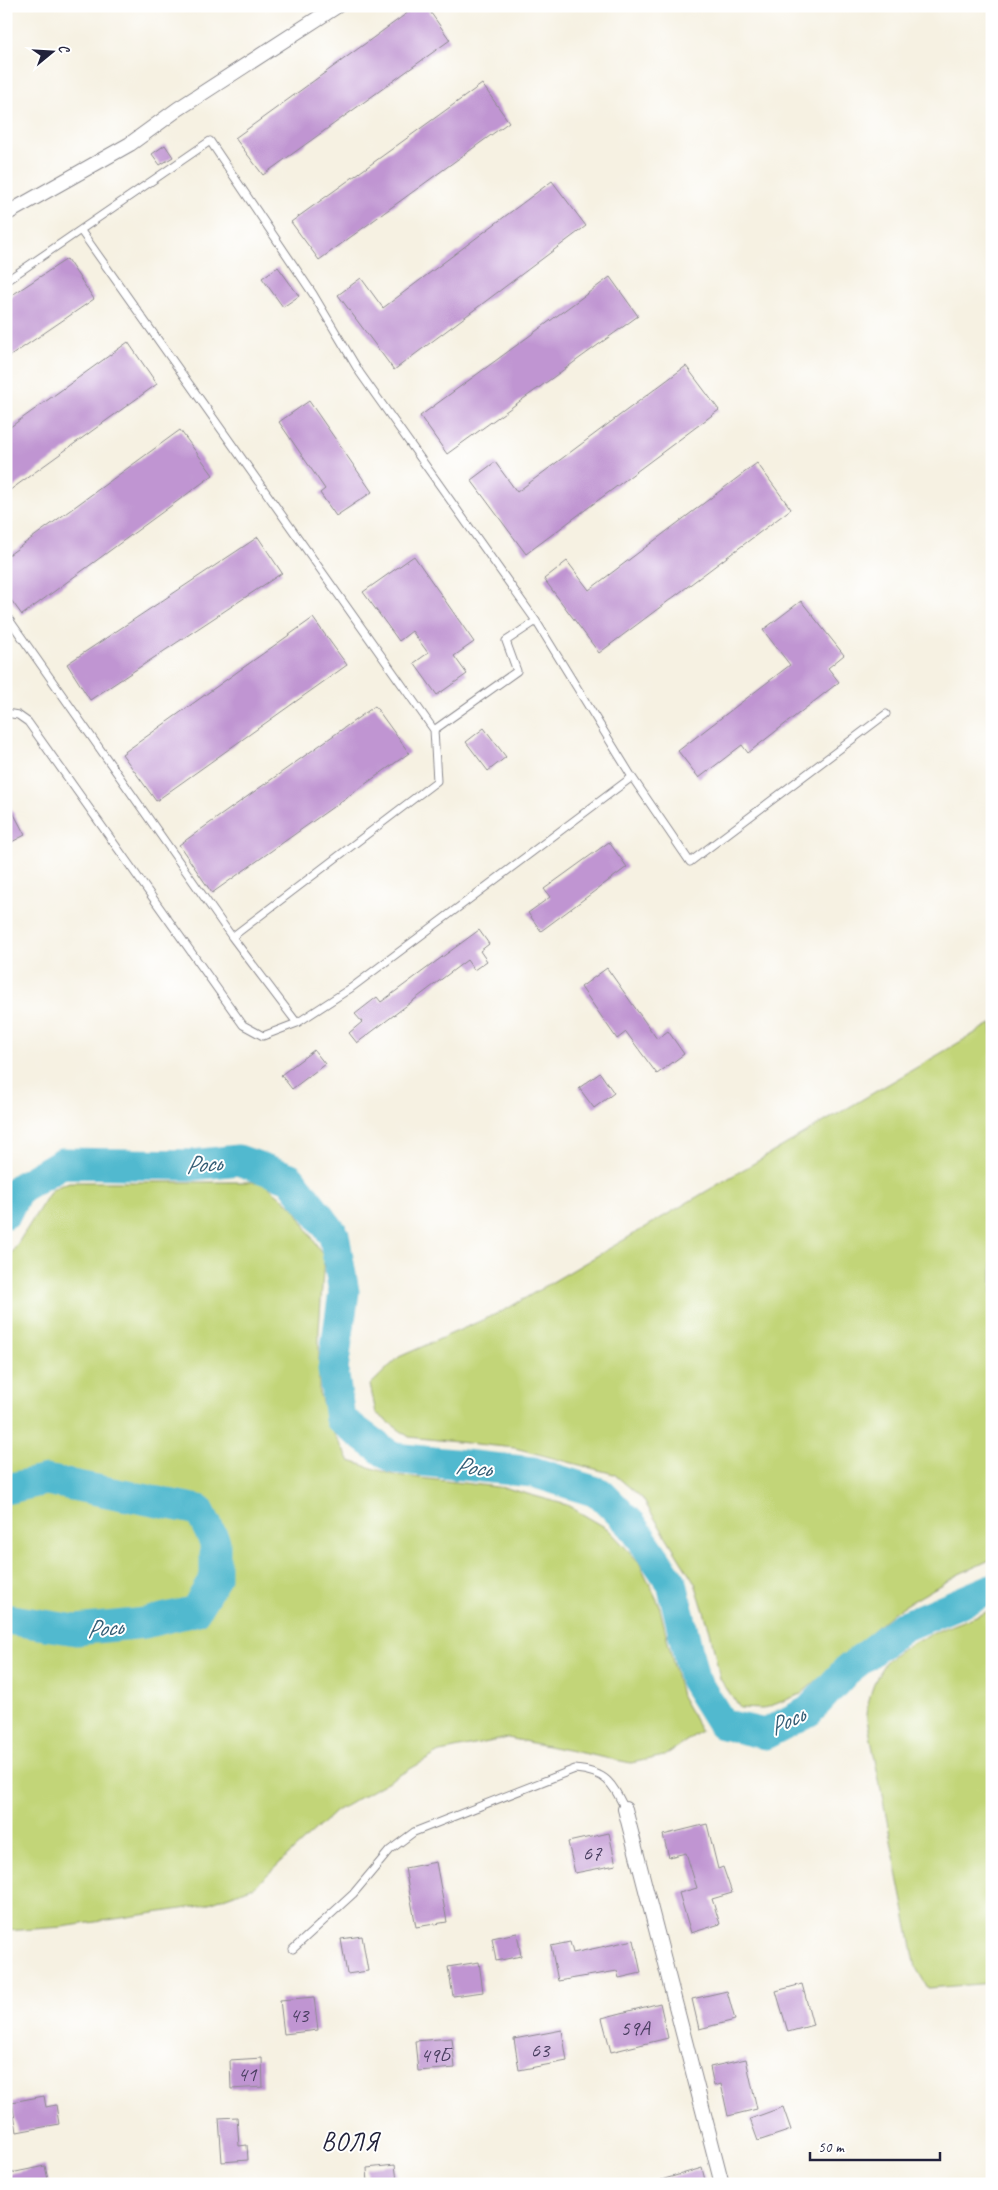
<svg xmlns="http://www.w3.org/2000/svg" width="998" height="2190" font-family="Caveat,sans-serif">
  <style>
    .green { fill: #c2d578; stroke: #727c5a }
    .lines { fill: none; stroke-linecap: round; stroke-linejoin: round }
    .river { stroke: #51b9cf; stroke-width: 31 }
    .building { fill: #c095d2 }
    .lane-casing { stroke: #8c8a8e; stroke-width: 9 }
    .street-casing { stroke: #8c8a8e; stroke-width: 16 }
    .lane { stroke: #fff; stroke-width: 7 }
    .street { stroke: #fff; stroke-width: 14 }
    .labels { text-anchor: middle; stroke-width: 4; stroke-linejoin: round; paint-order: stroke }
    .number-label { font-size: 21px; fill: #4a3f61 }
    .water-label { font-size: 25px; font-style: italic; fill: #355e76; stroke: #fff }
    .neighbourhood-label { font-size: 25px; letter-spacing: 1px; fill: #22223b; stroke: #fff }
  </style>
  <rect width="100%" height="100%" fill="#fff"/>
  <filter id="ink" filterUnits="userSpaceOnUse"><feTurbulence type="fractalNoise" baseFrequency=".02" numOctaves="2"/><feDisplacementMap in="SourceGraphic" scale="10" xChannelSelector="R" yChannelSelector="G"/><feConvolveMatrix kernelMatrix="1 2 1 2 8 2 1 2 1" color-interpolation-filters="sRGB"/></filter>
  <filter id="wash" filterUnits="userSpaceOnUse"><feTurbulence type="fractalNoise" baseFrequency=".0096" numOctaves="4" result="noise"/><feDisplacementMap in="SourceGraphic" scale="20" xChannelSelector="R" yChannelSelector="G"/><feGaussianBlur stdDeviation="1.12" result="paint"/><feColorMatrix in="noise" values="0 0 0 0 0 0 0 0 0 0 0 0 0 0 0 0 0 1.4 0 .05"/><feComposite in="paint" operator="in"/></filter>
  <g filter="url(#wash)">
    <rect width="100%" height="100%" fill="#f6f1e2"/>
    <path class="green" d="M992,1023V1559L959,1574L894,1612L801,1694L763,1709L740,1708L720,1679L710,1631L695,1583L642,1498L614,1474L515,1448L409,1437L376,1413L370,1385L399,1357L505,1310Z
      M69,1182H263L294,1208L324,1257L319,1330V1392L330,1427L350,1461L394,1475L506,1488L567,1505L608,1529L639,1562L659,1604L681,1696L701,1731L664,1756L631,1763L508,1738L440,1752L336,1811L254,1887L201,1906L62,1927L6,1931V1262L52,1189Z
      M992,1610V1983L928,1988L916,1968L866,1714C868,1700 876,1672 887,1661C911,1638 961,1622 992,1610Z"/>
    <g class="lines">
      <path class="river" d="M6,1213L18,1189L62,1163L193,1165L238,1160L290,1178L334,1235L344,1292L333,1369L340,1419L393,1458L533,1472L600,1493L632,1525L672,1583L694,1679L722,1724L765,1734L809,1711L846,1671L902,1627L992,1589
        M6,1489L46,1480L199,1510L215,1542V1578L195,1611L145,1623L76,1630L6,1619"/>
    </g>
    <g id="blocks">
      <path class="building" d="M417,6H426L450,40L263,175L235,138Z
        M482,84L509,122L319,260L291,222Z
        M165,145L173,157L160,165L152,154Z
        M552,181L586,226L394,370L338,295L361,278L383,308Z
        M67,259L94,299L6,359V299Z
        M278,267L299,296L283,307L262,278Z
        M610,277L638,316L447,454L420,416Z
        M128,342L157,384L6,493V430Z
        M686,366L719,410L526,554L471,480L495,462L517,492Z
        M309,401L372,492L336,516L320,493L325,489L279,422Z
        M180,430L213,475L22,615L6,593V557Z
        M757,463L791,509L599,653L544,579L567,561L589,590Z
        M258,537L282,573L90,700L67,664Z
        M414,556L474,642L454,656L467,674L437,695L414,663L428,653L412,631L399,641L363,592Z
        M801,601L844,655L828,668L839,682L748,753L742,745L699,778L678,751L790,665L763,630Z
        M313,618L347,665L156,801L122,754Z
        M375,706L409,753L212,893L179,845Z
        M484,728L506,757L488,771L466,742Z
        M6,799L25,835L6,845Z
        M609,842L627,867L541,931L528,913L550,897L544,889Z
        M479,930L489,944L480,951L487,961L474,970L467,960L357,1043L349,1033L362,1022L355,1014L377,997L381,1002Z
        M607,968L657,1039L668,1031L684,1054L657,1074L626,1032L617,1039L581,987Z
        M314,1050L325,1064L292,1089L281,1075Z
        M600,1073L614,1093L594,1108L579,1088Z
        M707,1824L718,1869L723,1867L732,1893L712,1899L720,1924L691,1933L679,1893L697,1888L686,1853L669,1857L663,1835Z
        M609,1833L616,1865L575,1873L568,1842Z
        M436,1862L447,1922L416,1927L405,1868Z
        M517,1933L521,1956L496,1961L492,1938Z
        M362,1936L368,1971L347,1974L341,1939Z
        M634,1940L641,1973L619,1978L617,1971L558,1981L551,1946L570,1942L573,1953Z
        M479,1962L483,1992L453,1996L448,1967Z
        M802,1984L813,2025L788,2032L776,1991Z
        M727,1991L735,2020L699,2029L692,1999Z
        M314,1997L318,2030L284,2034L280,2000Z
        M660,2003L668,2038L611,2052L602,2018Z
        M562,2030L567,2061L519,2070L514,2039Z
        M452,2038L455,2068L418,2071L415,2041Z
        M262,2058L263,2087L231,2089L230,2060Z
        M746,2059L757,2109L728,2116L721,2084L714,2086L710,2067Z
        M44,2096L46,2107L56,2105L59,2124L17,2132L12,2102Z
        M783,2107L791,2130L758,2141L750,2119Z
        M237,2117L239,2146L247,2145L248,2160L222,2162L219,2118Z
        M395,2165L397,2180L387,2181V2184H368L367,2168Z
        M45,2166L49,2184H6V2174Z
        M702,2168L706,2184H662L661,2180Z"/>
    </g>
  </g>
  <g filter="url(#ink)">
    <use href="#blocks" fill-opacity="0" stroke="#8c8a8e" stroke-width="1"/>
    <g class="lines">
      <g class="lane-casing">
        <path id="lane" d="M81,231L434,730L517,671L506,641L536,621
          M6,281L210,141L313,294L360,373L536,621L632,777L690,862L886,714
          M6,615L232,937L297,1023
          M6,713L18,715L28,722L243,1025L263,1036L297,1023L351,988L632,777
          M232,937L437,781L434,730
          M293,1949L353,1894L390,1850L414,1832L575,1769C607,1772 612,1783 625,1809"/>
      </g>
      <g class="street-casing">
        <path id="street" d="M6,214L130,144L178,109L337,6
          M625,1809L722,2184"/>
      </g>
      <use href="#lane" class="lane"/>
      <use href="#street" class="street"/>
    </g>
  </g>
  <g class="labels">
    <g class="number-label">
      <text x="592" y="1860">67</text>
      <text x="299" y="2022">43</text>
      <text x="635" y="2035">59А</text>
      <text x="540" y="2057">63</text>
      <text x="435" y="2062">49Б</text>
      <text x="247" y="2081">41</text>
    </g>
    <g class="water-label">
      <text transform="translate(203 1163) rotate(-4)" y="9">Рось</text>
      <text transform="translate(473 1466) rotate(6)" y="9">Рось</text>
      <text transform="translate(104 1627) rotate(-5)" y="9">Рось</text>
      <text transform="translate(786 1720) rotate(-25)" y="9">Рось</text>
    </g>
    <g class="neighbourhood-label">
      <text x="350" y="2150">ВОЛЯ</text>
    </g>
  </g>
  <rect width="998" height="2190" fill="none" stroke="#fff" stroke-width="25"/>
  <g transform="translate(52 52) rotate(72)" stroke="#ffffff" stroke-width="4" paint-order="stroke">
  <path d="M0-4L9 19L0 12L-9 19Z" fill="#22223b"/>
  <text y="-8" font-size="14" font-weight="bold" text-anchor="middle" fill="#22223b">С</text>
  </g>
  <path d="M810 2152v8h130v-8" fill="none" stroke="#22223b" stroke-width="2.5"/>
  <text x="818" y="2152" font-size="15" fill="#22223b" stroke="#ffffff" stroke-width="4" paint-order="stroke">50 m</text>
</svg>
